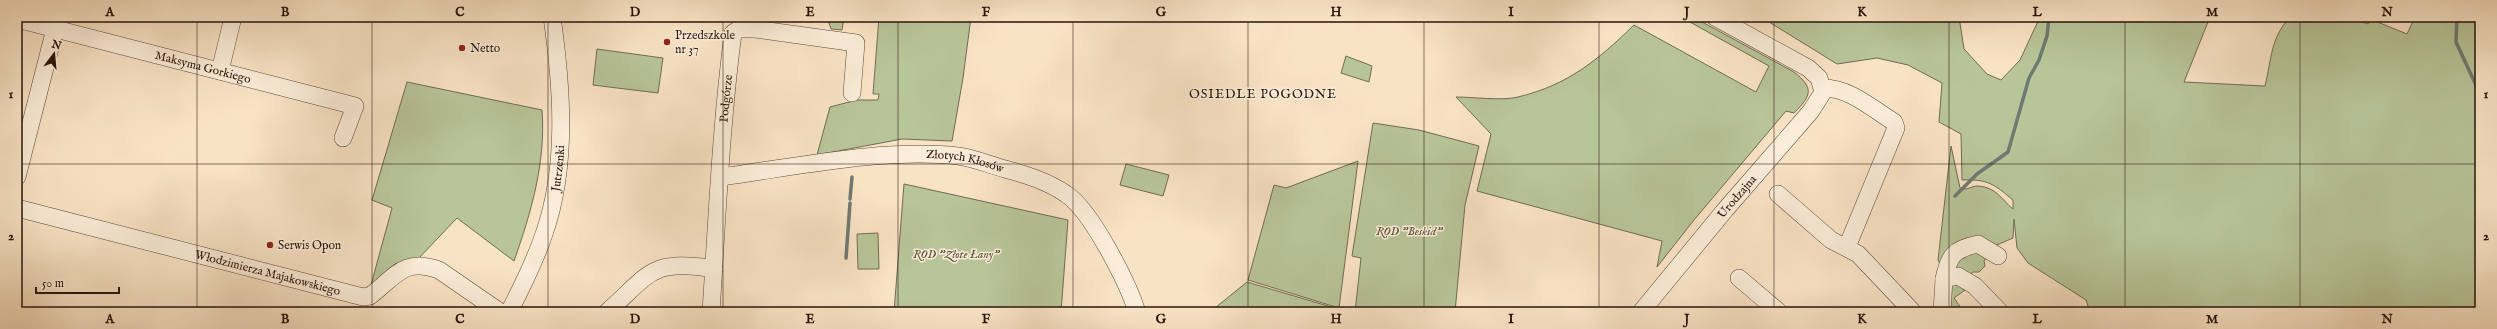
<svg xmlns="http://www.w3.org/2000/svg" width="2497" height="329" font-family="'IM FELL English',serif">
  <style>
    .green { fill: #b8c599; stroke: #706c51 }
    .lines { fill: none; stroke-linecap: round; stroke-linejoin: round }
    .stream { stroke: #6f7a72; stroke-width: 3.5 }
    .minor-casing { stroke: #5c4738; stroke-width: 18 }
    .minor { stroke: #fbedd9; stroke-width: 17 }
    .grid { fill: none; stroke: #281309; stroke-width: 1; stroke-opacity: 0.55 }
    .poi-dot { fill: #8f2418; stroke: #fbedd9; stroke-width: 1.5 }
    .labels { text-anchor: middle; stroke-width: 3; stroke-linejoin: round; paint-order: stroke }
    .poi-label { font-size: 12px; fill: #281309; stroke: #fbedd9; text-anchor: start }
    .street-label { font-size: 12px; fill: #281309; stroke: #fbedd9 }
    .park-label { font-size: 12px; font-style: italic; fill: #5a513b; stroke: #fbedd9 }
    .neighbourhood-label { font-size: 13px; letter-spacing: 1px; fill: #281309; stroke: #fbedd9 }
    .neatline { fill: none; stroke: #281309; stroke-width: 1.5 }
    .grid-label { font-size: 13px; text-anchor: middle; font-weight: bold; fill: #281309 }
  </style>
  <rect width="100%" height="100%" fill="#f9e3c5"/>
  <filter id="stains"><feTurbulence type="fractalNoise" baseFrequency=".005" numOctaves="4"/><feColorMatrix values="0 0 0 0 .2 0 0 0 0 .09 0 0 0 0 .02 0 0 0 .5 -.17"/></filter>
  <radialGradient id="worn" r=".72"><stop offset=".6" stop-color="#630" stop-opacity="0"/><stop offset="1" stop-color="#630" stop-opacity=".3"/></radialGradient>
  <path class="green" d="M827,17H844L842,30L831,29Z
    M879,17H971L963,78L952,141L902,139L817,155L830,107L857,100H878L879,94H873Z
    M1681,17H1693L1794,72C1814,88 1812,95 1794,113L1786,111L1694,220L1657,267L1662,241L1477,191L1491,134L1456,97C1474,97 1502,101 1518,97C1568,85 1598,60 1634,25L1756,92L1769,66Z
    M1761,17H1959L1964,49L1987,74L2001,80L2020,60L2040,17H2210L2184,82L2265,86C2272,58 2270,39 2290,17H2347L2368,24L2369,19L2362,17H2370V19L2407,34L2415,17H2480V312H2090L2086,300L2028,263L2017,248L2014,219L2013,238L1992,247L1990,245L1941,266L1938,260L1951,146L1960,188C1968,191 1970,186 1978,186C1996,187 2002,200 2013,209V200C1994,184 1988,179 1962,180L1961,134L1939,122L1942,83L1908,65L1877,58L1837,64Z
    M597,49L663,58L658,93L593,85Z
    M1346,56L1372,66L1369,82L1341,73Z
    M407,82L542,110C546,162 531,213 514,261L457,218L419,258L395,264L371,285L392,208L372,200Z
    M1373,123L1419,130L1479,146L1465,205L1455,312H1355L1361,258L1352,256Z
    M1358,161L1339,308L1248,280L1274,185L1286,188Z
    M1126,164L1169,175L1163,196L1120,185Z
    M904,184L1068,220L1061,312H894Z
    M878,233L879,269H858L857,234Z
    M1967,252H1978L1988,256L1984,261L1985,266L1979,272H1973L1967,277L1955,270L1957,257L1965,258Z
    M1247,282L1338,309V312H1210Z
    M1955,283L1965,290L1954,298L1964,312H1946L1949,288Z"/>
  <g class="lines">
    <path class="stream" d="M2457,17L2456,42L2480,94
      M1955,196L1977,174L2008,152L2029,78L2039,60L2047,36L2049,17
      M850,199L852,177
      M846,258L850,203"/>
    <g class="minor-casing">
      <g id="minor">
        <path id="s1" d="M17,19L355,106L343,138"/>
        <path d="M220,71L233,17"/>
        <path d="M1823,88C1850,88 1871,108 1894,122L1896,128L1847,247"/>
        <path d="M17,177L58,17"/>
        <path id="s2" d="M721,177C795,167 884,148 958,156C974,158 990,165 1005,169C1027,175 1047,181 1066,194C1091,210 1128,283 1137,312"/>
        <path d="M1778,194L1831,240L1858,254L1912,311"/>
        <path id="s3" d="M17,208L363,297L370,296C395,277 404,257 439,270L500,312"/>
        <path d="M1739,278L1779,312"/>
        <path d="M1944,279C1949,255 1954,249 1978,244L1998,256"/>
        <path id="s4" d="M509,312C522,287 535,261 544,234C568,166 562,87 552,17"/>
        <path d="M607,312C650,274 651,258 714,269"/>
        <path id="s5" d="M711,312C717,219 721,125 733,33L739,29H755L856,43L852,93"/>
        <path id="s6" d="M1641,312L1725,210L1811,111L1823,92L1819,78L1808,68L1715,17"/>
        <path d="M1942,312L1944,279L1958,276L1975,286L2000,312"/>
      </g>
    </g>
    <use href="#minor" class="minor"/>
  </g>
  <path class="grid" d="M197,17V312M372,17V312M548,17V312M723,17V312M898,17V312M1073,17V312M1248,17V312M1424,17V312M1599,17V312M1774,17V312M1949,17V312M2125,17V312M2300,17V312M17,164H2480"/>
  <g class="poi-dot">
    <circle cx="667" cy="42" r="4"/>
    <circle cx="462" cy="48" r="4"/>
    <circle cx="270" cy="245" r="4"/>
  </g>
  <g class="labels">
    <g class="poi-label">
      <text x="675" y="39">Przedszkole<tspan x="675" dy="14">nr 37</tspan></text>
      <text x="470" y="52">Netto</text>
      <text x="278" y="249">Serwis Opon</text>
    </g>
    <g class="street-label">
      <text dy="4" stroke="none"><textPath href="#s1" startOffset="192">Maksyma Gorkiego</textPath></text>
      <text dy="4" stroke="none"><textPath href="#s5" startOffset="214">Podgórze</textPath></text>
      <text dy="4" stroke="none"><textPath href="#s2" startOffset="246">Złotych Kłosów</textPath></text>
      <text dy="4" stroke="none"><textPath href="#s4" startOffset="153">Jutrzenki</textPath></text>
      <text dy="4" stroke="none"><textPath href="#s6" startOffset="150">Urodzajna</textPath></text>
      <text dy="4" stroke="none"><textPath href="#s3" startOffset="259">Włodzimierza Majakowskiego</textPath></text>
    </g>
    <g class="park-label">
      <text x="1409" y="235">ROD "Beskid"</text>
      <text x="956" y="258">ROD "Złote Łany"</text>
    </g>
    <g class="neighbourhood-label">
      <text x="1263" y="98">OSIEDLE POGODNE</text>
    </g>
  </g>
  <rect width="2497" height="329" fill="none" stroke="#f9e3c5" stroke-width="44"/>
  <g transform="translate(54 54) rotate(16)" stroke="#fbedd9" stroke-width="3" paint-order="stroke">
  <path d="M0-3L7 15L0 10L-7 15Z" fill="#281309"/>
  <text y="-6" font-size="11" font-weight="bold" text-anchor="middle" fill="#281309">N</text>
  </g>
  <path d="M36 287v6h83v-6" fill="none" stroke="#281309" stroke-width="2"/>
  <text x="42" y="287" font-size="12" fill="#281309" stroke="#fbedd9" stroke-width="3" paint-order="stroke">50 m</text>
  <rect x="22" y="22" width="2453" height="285" class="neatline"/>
  <g class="grid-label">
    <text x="110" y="16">A</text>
    <text x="285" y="16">B</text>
    <text x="460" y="16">C</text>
    <text x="635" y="16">D</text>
    <text x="810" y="16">E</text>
    <text x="986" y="16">F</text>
    <text x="1161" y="16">G</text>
    <text x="1336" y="16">H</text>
    <text x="1511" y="16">I</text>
    <text x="1687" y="16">J</text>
    <text x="1862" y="16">K</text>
    <text x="2037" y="16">L</text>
    <text x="2212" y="16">M</text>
    <text x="2387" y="16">N</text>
    <text x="11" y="98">1</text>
    <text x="2486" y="98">1</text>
    <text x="11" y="240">2</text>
    <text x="2486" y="240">2</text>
    <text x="110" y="323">A</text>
    <text x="285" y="323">B</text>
    <text x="460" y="323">C</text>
    <text x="635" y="323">D</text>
    <text x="810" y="323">E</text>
    <text x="986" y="323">F</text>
    <text x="1161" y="323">G</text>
    <text x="1336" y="323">H</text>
    <text x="1511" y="323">I</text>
    <text x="1687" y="323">J</text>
    <text x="1862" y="323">K</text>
    <text x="2037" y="323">L</text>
    <text x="2212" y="323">M</text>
    <text x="2387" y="323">N</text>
  </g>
  <rect width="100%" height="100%" filter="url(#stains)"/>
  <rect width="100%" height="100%" fill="url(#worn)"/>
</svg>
